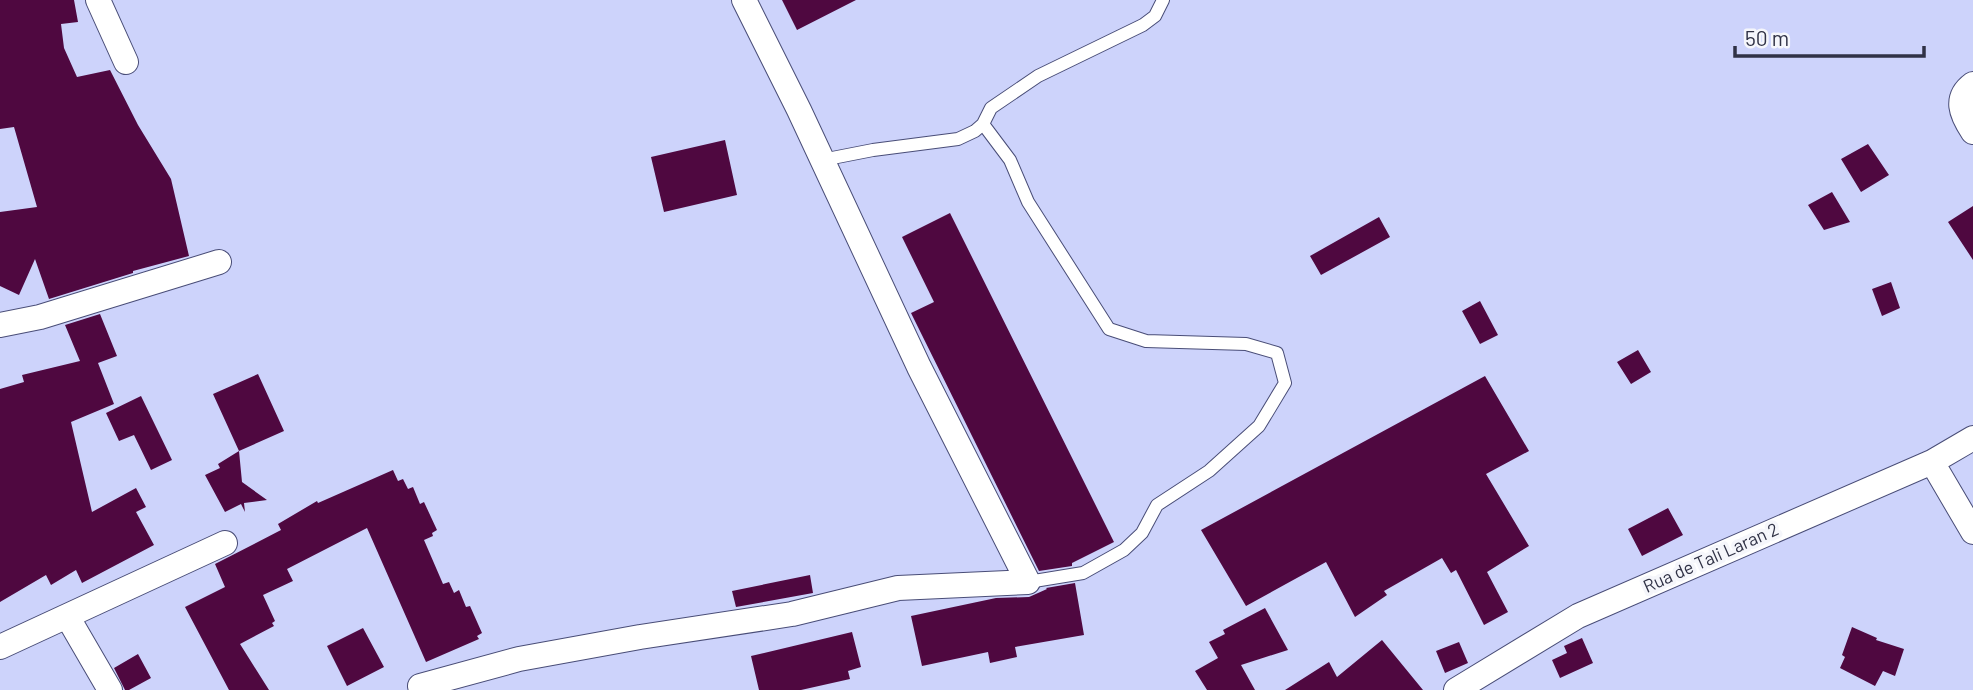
<svg xmlns="http://www.w3.org/2000/svg" width="1973" height="690" font-family="Barlow,sans-serif">
  <style>
    .building { fill: #4f0840 }
    .lines { fill: none; stroke-linecap: round; stroke-linejoin: round }
    .service-casing { stroke: #494d77; stroke-width: 14 }
    .minor-casing { stroke: #494d77; stroke-width: 26 }
    .service { stroke: #fff; stroke-width: 12 }
    .minor { stroke: #fff; stroke-width: 24 }
    .labels { text-anchor: middle; stroke-width: 7; stroke-linejoin: round; paint-order: stroke }
    .street-label { font-size: 18px; fill: #303246; stroke: #f5f6fb }
  </style>
  <rect width="100%" height="100%" fill="#cdd3fb"/>
  <path class="building" d="M0,0H74L78,22L61,24L64,48L77,77L110,70L138,125L171,179L189,256L133,271V273L49,299L35,259L19,295L0,286V212L37,207L14,127L0,129Z
    M782,0H856L797,30Z
    M725,140L737,195L664,212L651,157Z
    M1868,144L1889,175L1861,192L1841,159Z
    M1832,192L1850,222L1824,230L1808,205Z
    M1973,206V260L1948,222Z
    M950,213L1114,542L1072,563V566L1039,571L911,313L934,302L902,237Z
    M1379,217L1390,237L1321,275L1310,256Z
    M1891,282L1900,308L1882,316L1872,289Z
    M1480,301L1498,335L1480,344L1462,311Z
    M100,314L117,356L98,363L114,404L71,422L92,512L136,488L146,507L136,512L154,545L82,583L76,570L51,585L46,575L0,602V389L24,382L22,375L80,361L65,325Z
    M1638,350L1651,372L1631,384L1617,362Z
    M258,374L284,431L239,451L213,394Z
    M1485,376L1529,451L1486,474L1529,546L1487,572L1508,612L1484,625L1456,570L1451,573L1442,558L1384,591L1387,595L1355,617L1326,562L1246,606L1201,530Z
    M141,396L172,460L151,470L134,435L119,441L106,413Z
    M239,451L242,482L267,500L244,503L245,512L241,504L225,512L205,475L220,468L218,464Z
    M393,470L398,481L403,479L408,489L413,487L420,504L424,502L437,530L432,533L433,536L424,540L443,584L449,582L454,593L459,590L466,607L470,606L482,633L477,636L479,639L426,662L367,528L287,569L293,581L263,595L275,621L272,623L274,626L240,644L269,690H229L185,607L225,587L215,564L281,530L278,524L317,501L318,503Z
    M1668,508L1683,535L1642,556L1628,529Z
    M810,575L813,593L736,607L732,591Z
    M1075,583L1084,635L1015,647L1017,657L990,663L988,652L922,666L911,616L996,598L1029,597L1047,589L1046,588Z
    M1265,608L1288,650L1241,665L1255,690H1207L1195,671L1218,658L1209,642L1225,634L1223,630Z
    M1852,627L1877,638L1876,640L1904,649L1895,676L1883,671L1875,686L1840,668L1845,657L1842,655Z
    M363,628L384,667L347,686L327,646Z
    M852,632L861,667L848,671L850,679L801,690H759L751,656Z
    M1582,638L1593,663L1560,678L1552,660L1567,653L1564,646Z
    M1382,640L1423,690H1285L1329,662L1337,677Z
    M1459,642L1468,663L1445,673L1436,651Z
    M138,654L151,678L129,690H125L114,668Z"/>
  <g class="lines">
    <g class="service-casing">
      <path id="service" d="M983,124L1010,160L1028,202L1109,329L1146,341L1246,344L1277,353L1285,383L1259,426L1209,471L1157,505L1142,533L1124,550L1083,573L1028,582
        M822,160L873,150L958,139L975,131L983,124L991,108L1038,76L1143,25L1155,16L1163,0"/>
    </g>
    <g class="minor-casing">
      <path id="minor" d="M98,0L126,62
        M1973,84C1954,98 1961,114 1973,132
        M0,325L40,317L219,262
        M1932,462L1973,532
        M67,616L110,690
        M0,647L225,543
        M420,686L519,659L640,637L792,614L898,588L1028,582L919,367L799,110L744,0
        M1456,690L1578,616L1932,462L1973,438"/>
    </g>
    <use href="#service" class="service"/>
    <use href="#minor" class="minor"/>
  </g>
  <g class="labels">
    <g class="street-label">
      <text transform="translate(1711 558) rotate(-24)" y="6">Rua de Tali Laran 2</text>
    </g>
  </g>
  <path d="M1735 46v10h189v-10" fill="none" stroke="#303246" stroke-width="3.5"/>
  <text x="1745" y="46" font-size="21" fill="#303246" stroke="#f5f6fb" stroke-width="5" paint-order="stroke">50 m</text>
</svg>
